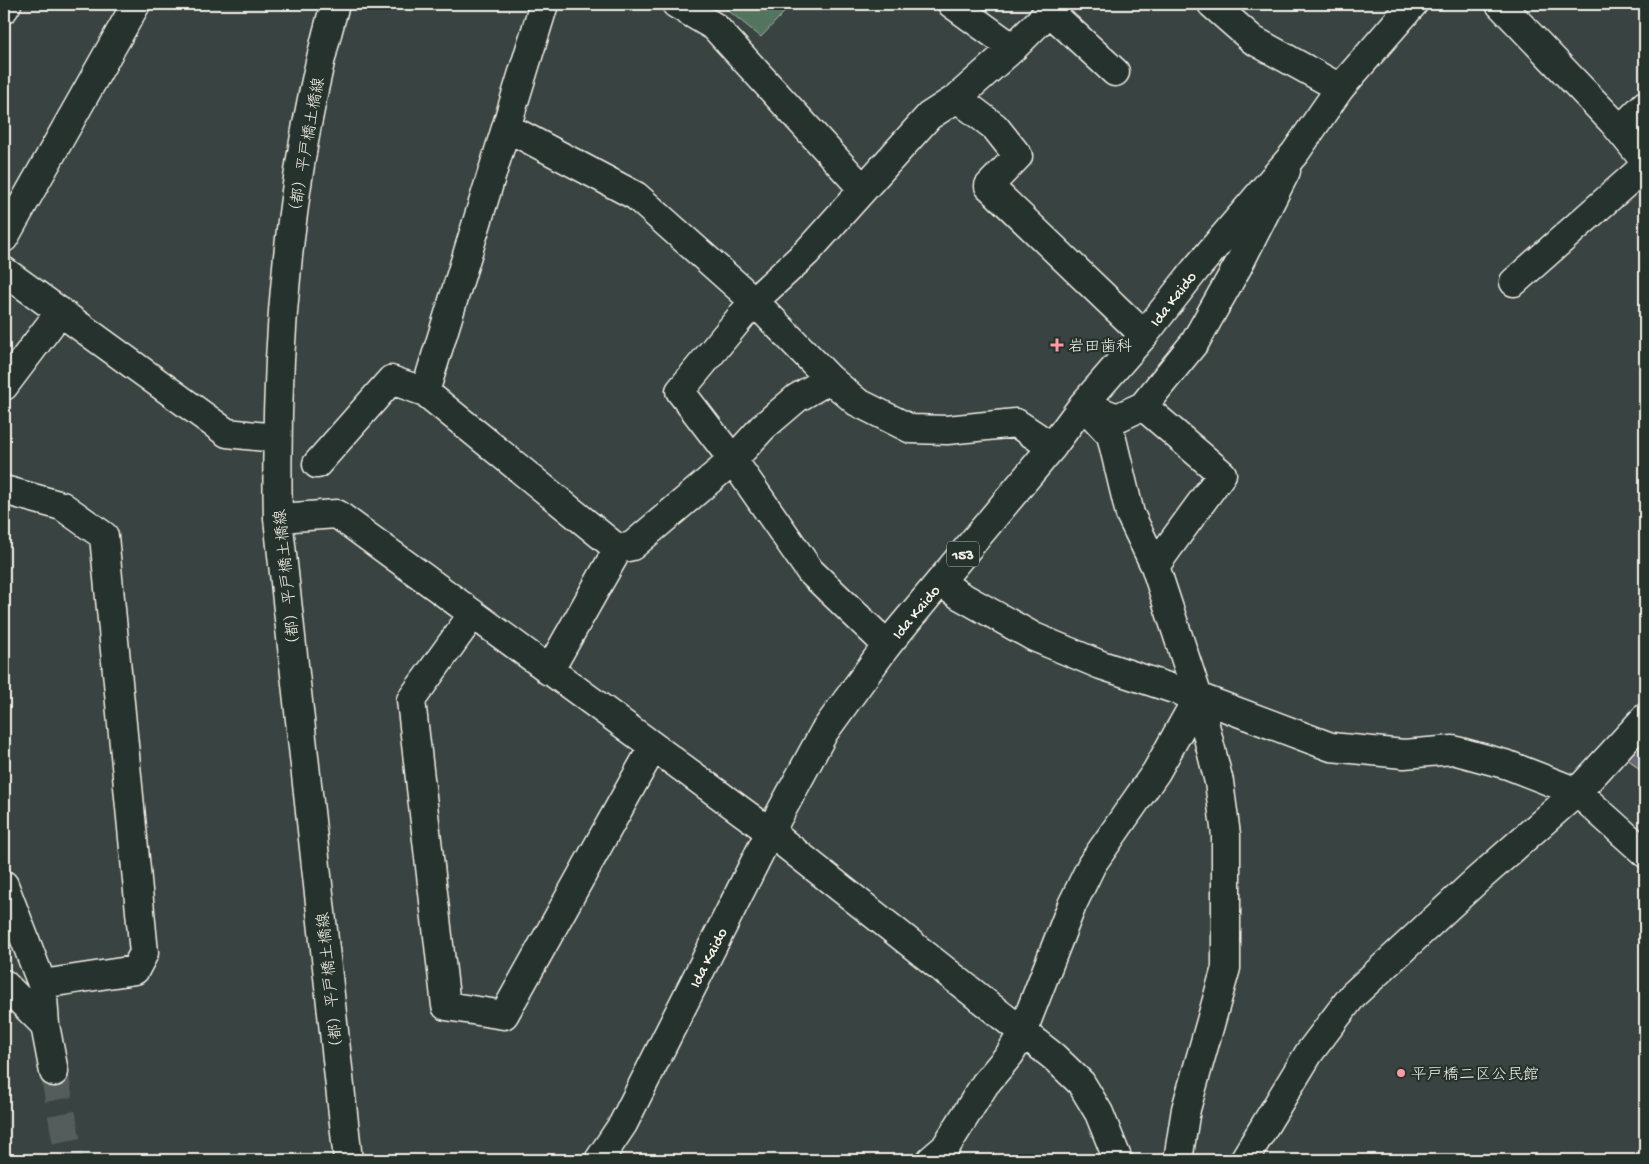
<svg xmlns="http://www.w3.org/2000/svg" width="1649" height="1164" font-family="'Gochi Hand','Klee One',sans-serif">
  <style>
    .green { fill: #53745e; stroke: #a4b2a3 }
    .building { fill: #656774; stroke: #f4f1e8 }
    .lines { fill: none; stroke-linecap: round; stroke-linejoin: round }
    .minor-tunnel { stroke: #555d5b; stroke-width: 28; stroke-dasharray: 28 14; stroke-linecap: butt }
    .minor-casing { stroke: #f4f1e8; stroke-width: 31 }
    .highway-casing { stroke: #f4f1e8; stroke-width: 31 }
    .minor { stroke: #26332d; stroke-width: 28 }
    .highway { stroke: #26332d; stroke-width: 28 }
    .poi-dot { fill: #ff9aa2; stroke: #26332d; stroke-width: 2 }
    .labels { text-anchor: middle; stroke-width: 4.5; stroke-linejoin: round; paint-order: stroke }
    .shield { fill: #26332d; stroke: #b6b8b0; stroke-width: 1 }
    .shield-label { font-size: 15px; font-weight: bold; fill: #f4f1e8 }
    .street-label { font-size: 16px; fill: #f4f1e8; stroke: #26332d }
    .poi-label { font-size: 16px; fill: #f4f1e8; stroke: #26332d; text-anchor: start }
  </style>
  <rect width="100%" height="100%" fill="#394342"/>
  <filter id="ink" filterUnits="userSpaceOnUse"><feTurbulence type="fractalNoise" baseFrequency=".02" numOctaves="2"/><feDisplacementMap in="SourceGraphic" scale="10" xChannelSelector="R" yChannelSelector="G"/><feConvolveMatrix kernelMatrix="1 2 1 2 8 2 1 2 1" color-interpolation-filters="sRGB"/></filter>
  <g filter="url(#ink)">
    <path class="green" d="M720,4H792L761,37Z"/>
    <path class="building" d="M1645,728V776L1622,752Z"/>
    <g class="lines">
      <path class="minor-tunnel" d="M54,1072L70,1160"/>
      <g class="minor-casing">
        <path id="minor" d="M335,4C289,167 274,348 278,518L348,1160
          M676,4L715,27L862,188
          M952,4L1013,48
          M1212,4L1253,40L1340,88
          M1500,4L1613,122L1645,161
          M4,9L7,4
          M1050,12L1115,72
          M957,98L995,127L1018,156L989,186L1144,335
          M506,127L636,196L754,301L807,252L929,116L957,98L1013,48L1057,4
          M1620,130L1645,105
          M4,238L136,4
          M4,271L227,433L276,438
          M1514,282L1645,166
          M4,386L60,312
          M425,392L544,4
          M1083,405L1111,435L1130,514L1155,566L1198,697L1219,782L1226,835V968L1186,1109L1178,1160
          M1085,405L1117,418L1143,406L1195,342L1238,266L1286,171
          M1143,406L1222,474L1155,566
          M317,464L391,380L425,392L618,549L632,546L733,460L763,427L797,398L830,379
          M4,490L62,506L104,536L144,953L135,970L42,984
          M278,518L337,514L770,832L1054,1057L1081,1083L1099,1113L1118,1160
          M940,582L959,595L1034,637L1101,665L1198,697L1331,747L1404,754L1453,750L1508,765L1577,792L1645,853
          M473,614L411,700L446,1006L504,1015L653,747
          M887,645L810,571L733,460L680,391L754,301L830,379L857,402L911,429L947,430L1016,423L1052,447
          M549,671L618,549
          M4,885L42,984L45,1025L54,1072
          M4,984L45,1025
          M931,1160L945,1148L985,1084L1010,1054L1022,1033L1072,905L1092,864L1156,772L1198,697
          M1244,1160L1309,1053L1353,995L1475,882L1577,792L1645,718"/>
      </g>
      <g class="highway-casing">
        <path id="highway" d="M599,1160L623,1124L770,832L824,732L887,645L1052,447L1083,405L1144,335L1195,270L1295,153L1340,88L1413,4"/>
      </g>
      <use href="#minor" class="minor"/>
      <use href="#highway" class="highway"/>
    </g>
  </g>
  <g class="poi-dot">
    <path d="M1054.5 337.5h5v5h5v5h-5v5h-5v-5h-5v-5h5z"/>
    <circle cx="1401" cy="1073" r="5"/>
  </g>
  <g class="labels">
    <rect class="shield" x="947" y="541.5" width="32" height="25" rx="4"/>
    <g class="shield-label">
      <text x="963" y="559">153</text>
    </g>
    <g class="street-label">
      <text transform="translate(305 148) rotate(-80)" y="6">（都）平戸橋土橋線</text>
      <text transform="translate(1172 298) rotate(-52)" y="6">Ida Kaido</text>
      <text transform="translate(286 581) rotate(-96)" y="6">（都）平戸橋土橋線</text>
      <text transform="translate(915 611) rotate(-50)" y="6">Ida Kaido</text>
      <text transform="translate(707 957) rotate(-63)" y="6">Ida Kaido</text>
      <text transform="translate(329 984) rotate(-96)" y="6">（都）平戸橋土橋線</text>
    </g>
    <g class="poi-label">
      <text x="1068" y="351">岩田歯科</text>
      <text x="1411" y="1079">平戸橋二区公民館</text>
    </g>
  </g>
  <rect width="1649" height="1164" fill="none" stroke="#26332d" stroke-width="20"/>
  <rect x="10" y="10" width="1629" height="1144" fill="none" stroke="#f4f1e8" stroke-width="2" filter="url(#ink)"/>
</svg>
